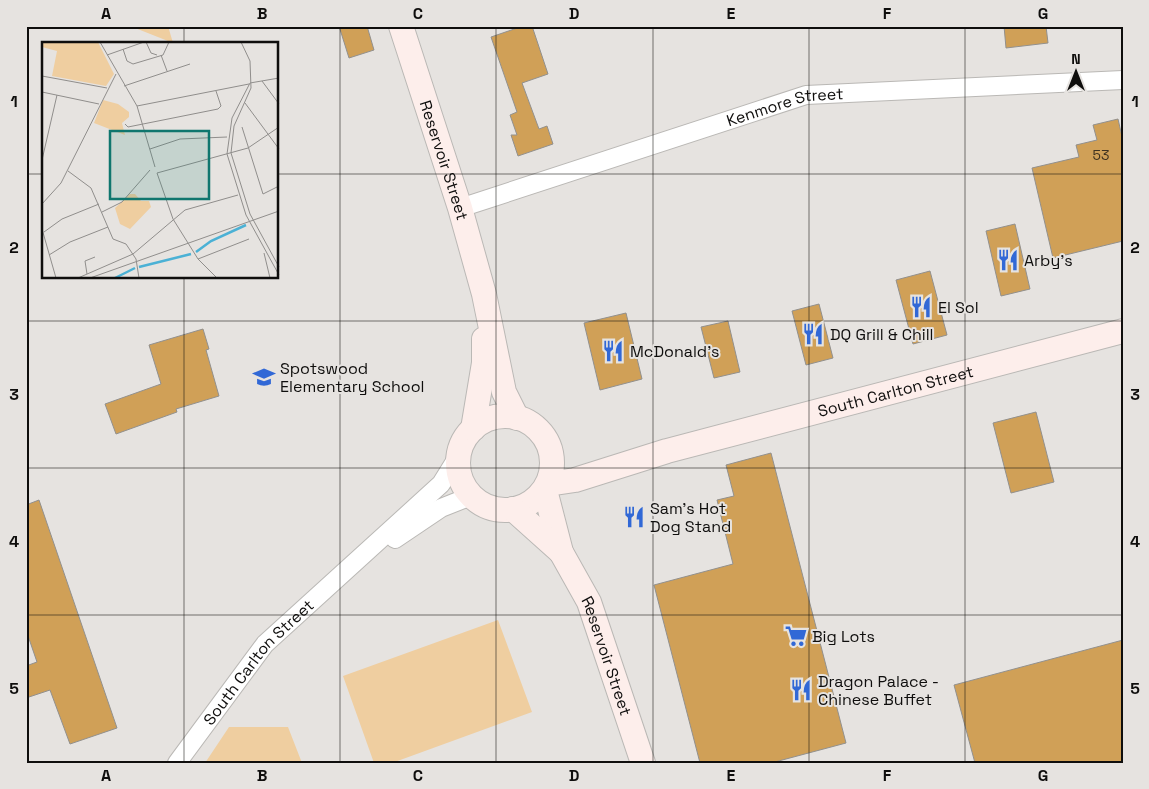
<svg xmlns="http://www.w3.org/2000/svg" width="1149" height="789" font-family="'Space Grotesk',sans-serif">
  <style>
    .green { fill: #efcea0 }
    .building { fill: #d0a057; stroke: #92908d }
    .lines { fill: none; stroke-linecap: round; stroke-linejoin: round }
    .street-casing { stroke: #bab8b5; stroke-width: 20 }
    .secondary-casing { stroke: #bab8b5; stroke-width: 26 }
    .street { stroke: #fff; stroke-width: 18 }
    .secondary { stroke: #fdeeeb; stroke-width: 24 }
    .grid { fill: none; stroke: #0f0e0d; stroke-width: 1; stroke-opacity: 0.55 }
    .labels { text-anchor: middle; stroke-width: 4; stroke-linejoin: round; paint-order: stroke }
    .number-label { font-size: 14px; fill: #3f3220 }
    .street-label { font-size: 16px; fill: #0f0e0d; stroke: #e6e3e0 }
    .poi-label { font-size: 16px; fill: #0f0e0d; stroke: #e6e3e0; text-anchor: start }
    .inset-river { fill: none; stroke: #4bb1d5; stroke-width: 2.5 }
    .inset-road { fill: none; stroke: #908e8c; stroke-width: 1 }
    .view { fill: #0f766e; fill-opacity: 0.15; stroke: #0f766e; stroke-width: 2.5 }
    .inset-edge { fill: none; stroke: #0f0e0d; stroke-width: 2.5 }
    .neatline { fill: none; stroke: #0f0e0d; stroke-width: 2 }
    .grid-label { font-size: 16px; text-anchor: middle; font-weight: bold; fill: #0f0e0d }
  </style>
  <rect width="100%" height="100%" fill="#e6e3e0"/>
  <path class="green" d="M130,26H168L173,43Z
    M498,620L532,712L392,763H374L343,676Z
    M229,727H288L302,763H205Z"/>
  <path class="building" d="M339,26H367L374,50L349,58Z
    M523,26H532L548,74L522,83L539,129L547,126L553,144L518,156L511,135H517L510,115L517,112L491,37Z
    M1004,26H1046L1048,43L1006,48Z
    M1118,119L1123,141V241L1053,258L1032,168L1079,157L1076,145L1097,140L1093,125Z
    M1015,224L1030,289L1001,296L986,231Z
    M930,271L947,335L913,344L896,280Z
    M819,304L833,358L806,365L792,311Z
    M626,313L642,379L600,390L584,323Z
    M728,321L740,372L714,378L701,327Z
    M203,329L209,349L206,350L219,396L176,409L177,412L116,434L105,404L161,384L149,345Z
    M1036,412L1054,482L1011,493L993,423Z
    M771,453L846,743L771,763H700L654,585L733,564L717,500L734,496L726,465Z
    M39,500L117,728L70,744L50,690L26,698V666L37,662L26,630V505Z
    M1123,640V763H975L954,685Z"/>
  <g class="lines">
    <g class="street-casing">
      <g id="street">
        <path id="s1" d="M460,208L806,95L1123,80"/>
        <path d="M395,539L441,508L471,496"/>
        <path id="s2" d="M177,763L265,644L441,484L459,455"/>
      </g>
    </g>
    <g class="secondary-casing">
      <g id="secondary">
        <path id="s3" d="M401,26L460,208L484,294L504,392L517,418"/>
        <circle cx="505" cy="463" r="47"/>
        <path d="M473,429L484,363V339"/>
        <path id="s4" d="M548,484L575,480L667,451L1123,331"/>
        <path id="s5" d="M545,490L561,552L589,602L643,763"/>
        <path d="M513,509L561,552"/>
      </g>
    </g>
    <use href="#street" class="street"/>
    <use href="#secondary" class="secondary"/>
  </g>
  <path class="grid" d="M184,26V44M340,26V763M496,26V763M653,26V763M809,26V763M965,26V763M26,174H44M278,174H1123M184,278V763M26,321H1123M26,468H1123M26,615H1123"/>
  <defs>
    <g id="restaurant-bare" transform="scale(1.725)"><path d="M-5-6h1v4h1v-4h1v4h1v-4h1v5L-1.5 .5V6h-2V.5L-5-1ZM5-6V6H3V1.5H1.5Q1.5-4 5-6Z" fill="#3168d6" stroke="#e6e3e0" stroke-width="2.5" paint-order="stroke"/></g>
    <g id="school-bare" transform="scale(1.725)"><path d="M0-5L7-2L0 1L-7-2ZM-4 1L0 2.5L4 1V4Q0 6-4 4Z" fill="#3168d6" stroke="#e6e3e0" stroke-width="2.5" paint-order="stroke"/></g>
    <g id="supermarket-bare" transform="scale(1.725)"><path d="M-6-5.5h2.5l.6 2H6L4.5 2H-2.5L-4.4-4H-6ZM-1.5 3.2a1.3 1.3 0 1 0 .1 0ZM3 3.2a1.3 1.3 0 1 0 .1 0Z" fill="#3168d6" stroke="#e6e3e0" stroke-width="2.5" paint-order="stroke"/></g>
  </defs>
  <g fill-rule="evenodd">
    <use href="#restaurant-bare" x="1008" y="260"/>
    <use href="#restaurant-bare" x="921" y="307"/>
    <use href="#restaurant-bare" x="813" y="334"/>
    <use href="#restaurant-bare" x="613" y="351"/>
    <use href="#school-bare" x="264" y="377"/>
    <use href="#restaurant-bare" x="634" y="517"/>
    <use href="#supermarket-bare" x="796" y="636"/>
    <use href="#restaurant-bare" x="801" y="690"/>
  </g>
  <g class="labels">
    <g class="number-label">
      <text x="1101" y="160">53</text>
    </g>
    <g class="street-label">
      <text dy="6" stroke="none"><textPath href="#s1" startOffset="341">Kenmore Street</textPath></text>
      <text dy="6" stroke="none"><textPath href="#s3" startOffset="141">Reservoir Street</textPath></text>
      <text dy="6" stroke="none"><textPath href="#s4" startOffset="360">South Carlton Street</textPath></text>
      <text dy="6" stroke="none"><textPath href="#s5" startOffset="178">Reservoir Street</textPath></text>
      <text dy="6" stroke="none"><textPath href="#s2" startOffset="130">South Carlton Street</textPath></text>
    </g>
    <g class="poi-label">
      <text x="1024" y="266">Arby's</text>
      <text x="938" y="313">El Sol</text>
      <text x="830" y="340">DQ Grill &amp; Chill</text>
      <text x="630" y="357">McDonald's</text>
      <text x="280" y="374">Spotswood<tspan x="280" dy="18">Elementary School</tspan></text>
      <text x="650" y="514">Sam's Hot<tspan x="650" dy="18">Dog Stand</tspan></text>
      <text x="812" y="642">Big Lots</text>
      <text x="818" y="687">Dragon Palace -<tspan x="818" dy="18">Chinese Buffet</tspan></text>
    </g>
  </g>
  <g transform="translate(42 42)">
    <rect width="236" height="236" fill="#e6e3e0"/>
    <path d="M0,0H56L72,32L64,44L10,34L15,9L0,5ZM61,58L76,62L87,70V75L80,81L83,93L52,81ZM88,152H93L99,159H107L109,165L88,187L78,182L73,166Z" fill="#efcea0"/>
    <path class="inset-river" d="M154,210L169,199L204,183M97,225L149,212M73,236L93,226"/>
    <path class="inset-road" d="M58,0L95,64L113,125M104,0L109,11L115,13M199,0L208,19L209,46L192,84L189,111L208,172L237,225M81,7L85,19L91,22L121,13L127,0M65,13L102,0M119,13L125,29M0,34L65,46M220,39L237,62M208,41L190,76L185,112L204,173L237,233M208,41L237,36M82,44L148,22M0,50L57,62M203,61L237,107M95,64L207,42M83,82L86,85L176,67L179,64L174,49M200,85L221,152L237,144M108,107L138,97L185,95M0,118L15,53M26,129L49,146L71,197L84,202L94,217L97,236M115,131L206,106L237,85M115,131L131,177L156,217L175,236M0,162L19,141L74,32M60,170L80,160L108,128M0,187L14,236M2,190L20,177L57,162M222,211L228,236M7,213L28,200L66,185M156,217L207,197M45,232L43,219L53,215M36,236L91,212L143,168L196,153M48,236L237,169"/>
    <path class="view" d="M68,89H167V157H68Z"/>
    <rect width="236" height="236" class="inset-edge"/>
  </g>
  <rect width="1149" height="789" fill="none" stroke="#e6e3e0" stroke-width="55"/>
  <g transform="translate(1076 72)" stroke="#e6e3e0" stroke-width="4" paint-order="stroke">
  <path d="M0-4L9 19L0 12L-9 19Z" fill="#0f0e0d"/>
  <text y="-8" font-size="14" font-weight="bold" text-anchor="middle" fill="#0f0e0d">N</text>
  </g>
  <rect x="28" y="28" width="1094" height="734" class="neatline"/>
  <g class="grid-label">
    <text x="106" y="19">A</text>
    <text x="262" y="19">B</text>
    <text x="418" y="19">C</text>
    <text x="574" y="19">D</text>
    <text x="731" y="19">E</text>
    <text x="887" y="19">F</text>
    <text x="1043" y="19">G</text>
    <text x="14" y="107">1</text>
    <text x="1135" y="107">1</text>
    <text x="14" y="253">2</text>
    <text x="1135" y="253">2</text>
    <text x="14" y="400">3</text>
    <text x="1135" y="400">3</text>
    <text x="14" y="547">4</text>
    <text x="1135" y="547">4</text>
    <text x="14" y="694">5</text>
    <text x="1135" y="694">5</text>
    <text x="106" y="781">A</text>
    <text x="262" y="781">B</text>
    <text x="418" y="781">C</text>
    <text x="574" y="781">D</text>
    <text x="731" y="781">E</text>
    <text x="887" y="781">F</text>
    <text x="1043" y="781">G</text>
  </g>
</svg>
